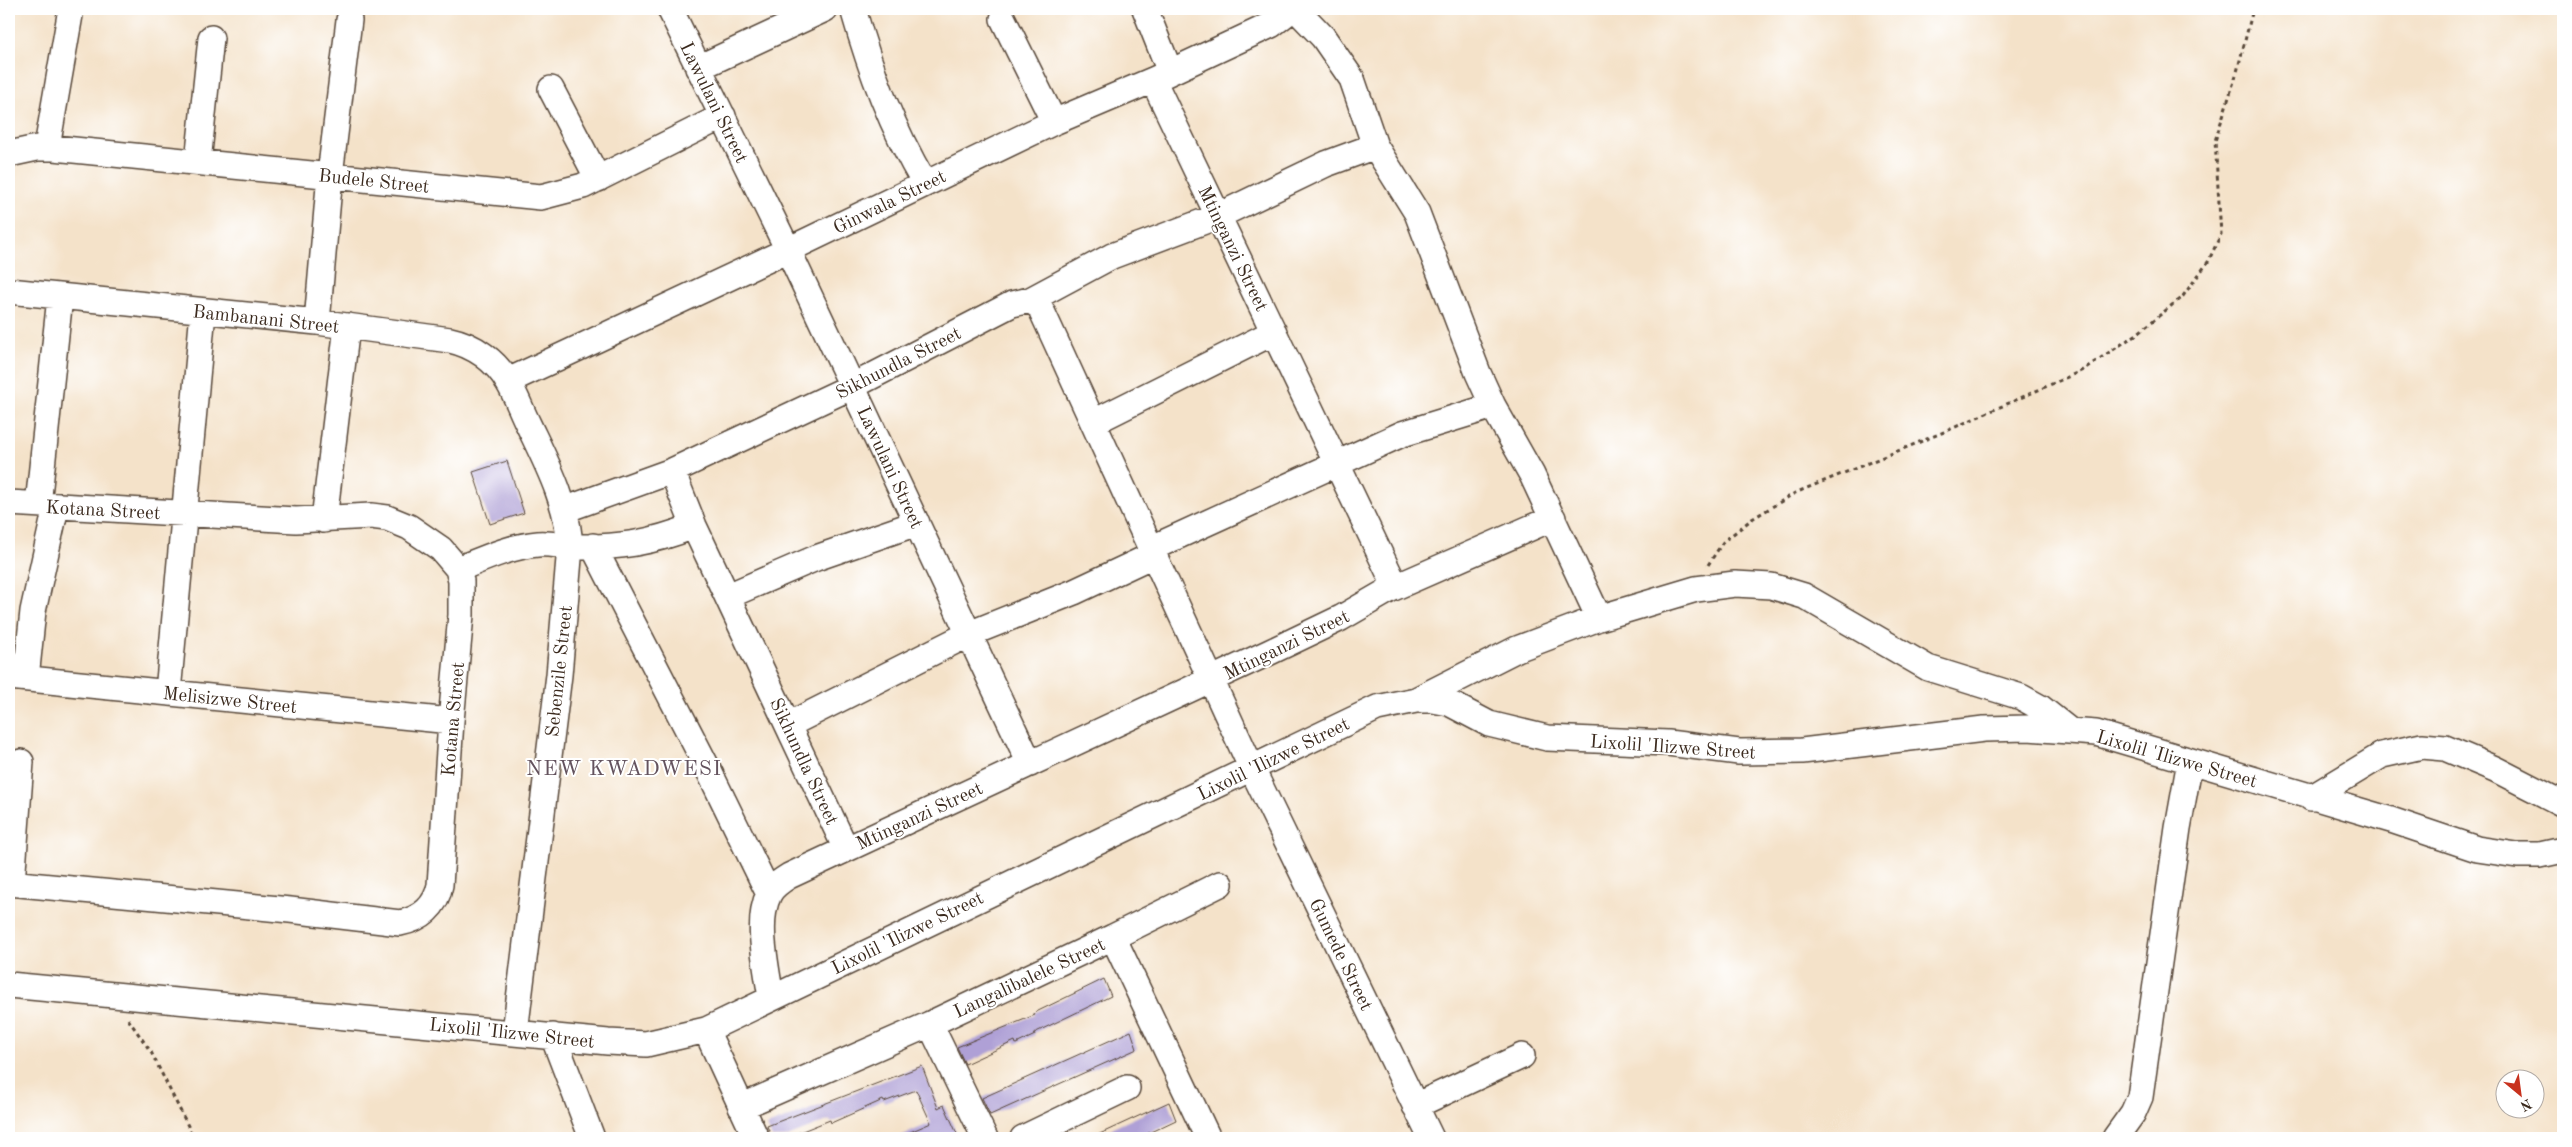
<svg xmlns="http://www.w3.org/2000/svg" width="2572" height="1147" font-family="'Old Standard TT',serif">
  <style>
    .building { fill: #afa0d6 }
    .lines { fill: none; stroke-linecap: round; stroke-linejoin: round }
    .minor-casing { stroke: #574638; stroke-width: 28 }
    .path { stroke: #574638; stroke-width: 3; stroke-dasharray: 4 4; stroke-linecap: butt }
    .minor { stroke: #fff; stroke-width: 25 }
    .labels { text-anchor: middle; stroke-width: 4; stroke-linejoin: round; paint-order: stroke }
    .street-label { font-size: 19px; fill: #3b2a1e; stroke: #fff }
    .quarter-label { font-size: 21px; letter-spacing: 1px; fill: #64535e; stroke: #fff }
  </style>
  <rect width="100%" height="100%" fill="#fff"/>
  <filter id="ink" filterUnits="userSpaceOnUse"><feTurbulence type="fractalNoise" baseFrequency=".02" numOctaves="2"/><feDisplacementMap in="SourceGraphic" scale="10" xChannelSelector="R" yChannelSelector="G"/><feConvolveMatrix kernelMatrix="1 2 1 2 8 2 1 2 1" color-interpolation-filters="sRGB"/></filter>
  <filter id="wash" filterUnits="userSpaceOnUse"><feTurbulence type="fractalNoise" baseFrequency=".0096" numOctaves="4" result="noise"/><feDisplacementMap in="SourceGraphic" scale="20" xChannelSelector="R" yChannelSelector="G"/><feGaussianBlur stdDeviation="1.12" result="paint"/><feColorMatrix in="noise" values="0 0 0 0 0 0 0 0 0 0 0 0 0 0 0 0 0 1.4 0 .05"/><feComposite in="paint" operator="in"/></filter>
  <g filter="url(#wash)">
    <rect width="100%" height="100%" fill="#f4e2c9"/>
    <g id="blocks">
      <path class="building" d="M507,461L524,513L490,524L473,472Z
        M1104,979L1111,996L1034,1033L1035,1035L1016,1044L1015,1041L965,1064L957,1047L1035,1015L1034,1013Z
        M1131,1031L1137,1049L990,1115L982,1098Z
        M922,1066L938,1108L944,1105L959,1138H896L931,1123L916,1090L884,1102L883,1100L831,1123L830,1120L785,1138H772L767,1126Z
        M1169,1102L1176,1120L1138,1138H1091Z"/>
    </g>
  </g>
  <g filter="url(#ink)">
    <use href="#blocks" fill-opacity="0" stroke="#574638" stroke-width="1"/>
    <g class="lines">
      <g class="minor-casing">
        <path id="minor" d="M670,9L788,250L1030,764
          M853,9C871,72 891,126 925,184
          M1145,9L1170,72
          M1296,9L1323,37L1352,79L1375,146L1417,213L1478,373L1493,406L1532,475L1599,618
          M1003,19L1054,122
          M698,68L825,9
          M551,89L598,179
          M47,147L71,9
          M9,154L37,148H54L541,197L583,186L723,116
          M198,162L211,38
          M9,291L317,322L450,340C474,345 496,361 508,382C516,395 521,410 528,424C546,462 568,503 570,547L559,675L515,1032
          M1030,300L1112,256L1218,216L1326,164L1375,146
          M317,322L330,175L349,20
          M508,381L788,250L1054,122L1153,80L1271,25L1292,9
          M1094,422L1274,332
          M9,503L296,520L371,516L387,518L409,527L441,549L458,569L461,581V615L451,721L440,885C436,907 421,919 400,923L290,910L9,883
          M38,505L60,297
          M564,510L672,471
          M324,520L347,326
          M593,546L707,767L769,894
          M1152,548L1402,434L1493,406
          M458,569C483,559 511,546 538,544C549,543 560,546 572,547C619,548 651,543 694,526
          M1391,589L1553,518
          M728,596L816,558L917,523
          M9,677L451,721
          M26,678L33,611L56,507
          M168,692L203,312
          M1416,700L1517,649L1599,618L1696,589L1735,584L1771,586L1804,596L1928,668L2021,697L2041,708L2070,731
          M788,725L969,634L1074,592L1155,554
          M2311,798L2382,755L2422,746L2445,748L2495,769L2563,804
          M846,849L694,526L672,471L853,386L1012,304L1030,300L1040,307L1252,769L1431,1138
          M12,883L21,762
          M1113,937L1220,884
          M9,985L608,1042L646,1044L706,1030L1377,708L1416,700H1433L1449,703L1489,724L1547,738L1668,743L1739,752L1802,751L1984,729L2028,728L2096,733L2391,820L2477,849L2517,855H2540L2563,850
          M771,998C767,969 755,921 769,894C773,886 781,881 789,876L1270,652L1341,618L1391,589V577L1153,80
          M930,1024L985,1138
          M706,1030L756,1138
          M553,1036L592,1138
          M1415,1106L1522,1056
          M741,1107L930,1024L1113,937L1208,1138
          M1023,1138L1127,1088
          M2115,1138L2133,1113L2140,1097L2178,828L2190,761"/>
      </g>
      <path class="path" d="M1708,565L1723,542L1752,519L1795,493L1944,432L2081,371L2137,334L2183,296L2208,262L2221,234L2215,141L2237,72L2253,9
        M128,1019L151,1052L194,1138"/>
      <use href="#minor" class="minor"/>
    </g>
  </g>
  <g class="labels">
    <g class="street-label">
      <text transform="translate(715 102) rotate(64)" y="7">Lawulani Street</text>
      <text transform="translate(374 180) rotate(6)" y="7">Budele Street</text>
      <text transform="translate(889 201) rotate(-26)" y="7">Ginwala Street</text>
      <text transform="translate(1234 248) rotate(64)" y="7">Mtinganzi Street</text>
      <text transform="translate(266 318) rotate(6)" y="7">Bambanani Street</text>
      <text transform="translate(898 362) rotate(-27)" y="7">Sikhundla Street</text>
      <text transform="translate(891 467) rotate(65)" y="7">Lawulani Street</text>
      <text transform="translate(103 509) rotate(3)" y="7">Kotana Street</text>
      <text transform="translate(1286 644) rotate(-26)" y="7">Mtinganzi Street</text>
      <text transform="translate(558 671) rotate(-84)" y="7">Sebenzile Street</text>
      <text transform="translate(230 699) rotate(6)" y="7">Melisizwe Street</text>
      <text transform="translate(452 719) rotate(-85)" y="7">Kotana Street</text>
      <text transform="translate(1673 746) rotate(4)" y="7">Lixolil 'Ilizwe Street</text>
      <text transform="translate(1273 758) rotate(-26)" y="7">Lixolil 'Ilizwe Street</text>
      <text transform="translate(2177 758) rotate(16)" y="7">Lixolil 'Ilizwe Street</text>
      <text transform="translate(805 761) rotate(65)" y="7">Sikhundla Street</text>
      <text transform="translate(919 815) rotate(-25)" y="7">Mtinganzi Street</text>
      <text transform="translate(907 932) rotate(-26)" y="7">Lixolil 'Ilizwe Street</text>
      <text transform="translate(1342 954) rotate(64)" y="7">Gumede Street</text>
      <text transform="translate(1029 977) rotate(-25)" y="7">Langalibalele Street</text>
      <text transform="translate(512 1032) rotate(6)" y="7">Lixolil 'Ilizwe Street</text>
    </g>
    <g class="quarter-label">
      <text x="624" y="775">NEW KWADWESI</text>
    </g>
  </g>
  <rect width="2572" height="1147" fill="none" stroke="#fff" stroke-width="30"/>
  <g transform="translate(2520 1094) rotate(151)"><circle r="24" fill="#ffffff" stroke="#b1aaa5"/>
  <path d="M0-4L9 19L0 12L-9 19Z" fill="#c8321e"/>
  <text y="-8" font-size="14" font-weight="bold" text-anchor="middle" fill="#3b2a1e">N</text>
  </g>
</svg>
